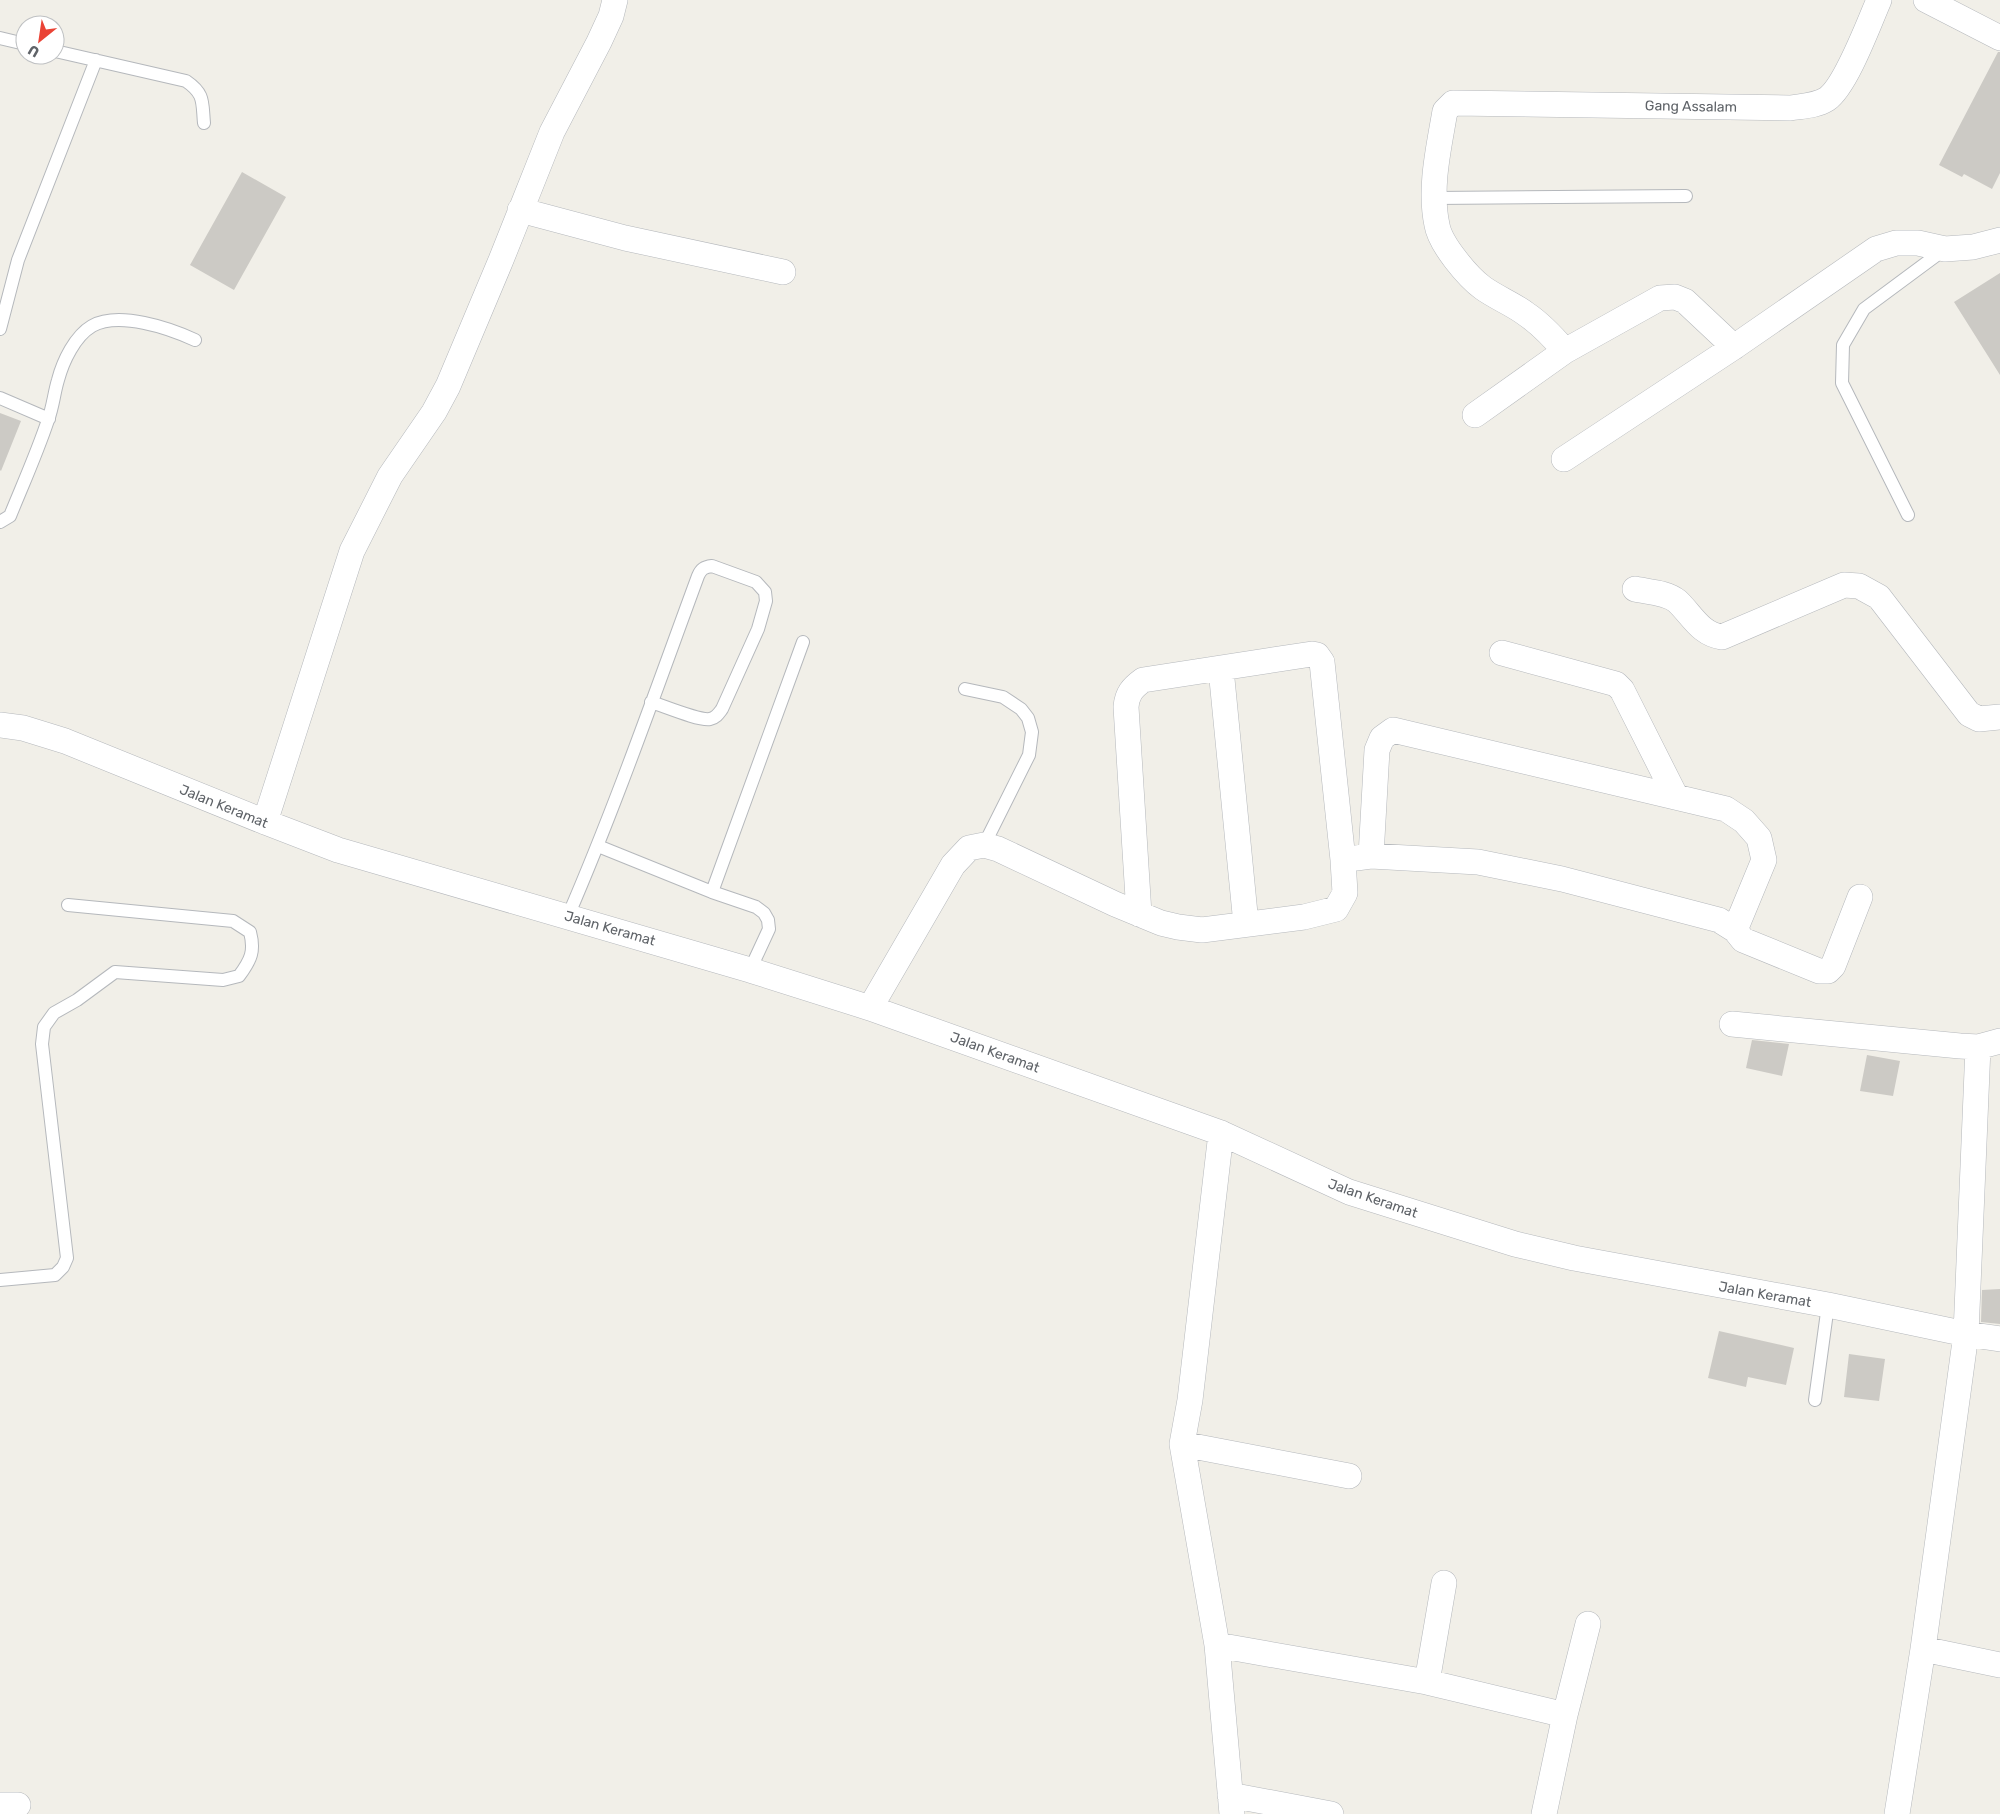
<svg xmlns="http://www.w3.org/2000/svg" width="2000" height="1814" font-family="Rubik,sans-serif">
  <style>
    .building { fill: #cccac5 }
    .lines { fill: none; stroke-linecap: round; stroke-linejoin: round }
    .lane-casing { stroke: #b5b8bc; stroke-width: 14 }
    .street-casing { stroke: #b5b8bc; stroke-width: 26 }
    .lane { stroke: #fff; stroke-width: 12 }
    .street { stroke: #fff; stroke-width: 25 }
    .labels { text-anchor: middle; stroke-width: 4.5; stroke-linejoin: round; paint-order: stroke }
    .street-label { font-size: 14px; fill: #5f6368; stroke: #fff }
  </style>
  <rect width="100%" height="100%" fill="#f1efe8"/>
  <path class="building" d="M1998,52H2000V173L1992,189L1964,174L1962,177L1939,165Z
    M242,172L286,197L234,290L190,265Z
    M2000,273V375L1954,302Z
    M0,413L21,421L1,471L0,470Z
    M1752,1040L1789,1044L1782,1076L1746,1068Z
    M1867,1055L1900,1061L1893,1096L1860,1091Z
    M2000,1289V1324L1981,1322L1982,1290Z
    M1719,1331L1794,1348L1786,1385L1748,1377L1746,1387L1708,1378Z
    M1849,1354L1885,1359L1879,1401L1844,1397Z"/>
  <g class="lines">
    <g class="lane-casing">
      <path id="lane" d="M0,38L25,44
        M55,51L186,81C205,94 202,102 204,123
        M1434,198L1686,196
        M0,329L18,260L96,60
        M0,398L49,419
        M1908,515L1842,383L1843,345L1864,309L1945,249
        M0,522L10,516C23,484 37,453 48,420C53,407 54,393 58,380C63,361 75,336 92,326C119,311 169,328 195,340
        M965,689L1003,697L1021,709L1028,718L1032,732L1029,755L984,845
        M598,846L712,892L756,907L764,913L768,920L769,929L750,970
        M712,892L803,642
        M568,916C616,805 656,690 698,576C701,569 704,567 712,566L756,582L765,592L766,601L758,629L722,709C719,713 716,718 710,719C699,721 664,706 651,702
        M0,1280L55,1275L63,1267L67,1258L42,1044L44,1027L54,1013L77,1000L115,972L223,980L239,976C251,960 255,951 250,932L233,921L68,905
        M1815,1400L1828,1305"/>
    </g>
    <g class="street-casing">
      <path id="street" d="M1926,0L2000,38
        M520,210L625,238L783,272
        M1565,351C1553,337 1541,324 1526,314C1513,304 1497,298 1483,288C1468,277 1440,244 1437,225C1429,188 1439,147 1445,111L1453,103L1790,108C1802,106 1816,106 1827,99C1846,86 1869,23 1879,0
        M1475,415L1565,351L1660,298L1675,297L1685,301L1734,347
        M1564,459L1734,347L1876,249L1896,243H1918L1945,249L1973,247L2000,240
        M1635,589C1648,592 1666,592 1677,601C1692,615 1700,634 1722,637L1844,585L1859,586L1879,597L1969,714L1979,719L2000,717
        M1502,653L1616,684L1622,690L1676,797
        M1221,669L1246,924
        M0,725L23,728L65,741L265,822L338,850L750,970L870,1008L1221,1133L1349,1192L1515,1244L1574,1258L1828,1305L1966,1334L2000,1339
        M265,822L352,551L390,476L434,412L448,386L501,260L552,132L599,42L611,16L615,0
        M1371,856L1377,750L1382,738L1393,730L1726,809L1744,821L1759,838L1764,860L1735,930
        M1356,858L1371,856L1478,862L1562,879L1719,920L1735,930L1743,940L1819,971H1828L1833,966L1860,897
        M870,1008L953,865L969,848L984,845L998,849L1115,904L1161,923L1178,927L1202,930L1304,917L1336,909L1345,893L1343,860L1322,662L1317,655L1312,654L1143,680C1132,688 1127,694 1126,707L1139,914
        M1732,1024L1960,1046L1978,1047L2000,1041
        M1221,1133L1190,1400L1182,1444L1217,1645L1232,1814
        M1182,1444L1349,1476
        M1217,1645L1427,1682L1565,1715
        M1923,1649L2000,1665
        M1427,1682L1444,1583
        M1230,1795L1331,1814
        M0,1805H18
        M1544,1814L1565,1715L1588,1624
        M1897,1814L1923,1649L1966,1334L1978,1047"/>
    </g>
    <use href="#lane" class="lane"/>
    <use href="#street" class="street"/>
  </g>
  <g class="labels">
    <g class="street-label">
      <text transform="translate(1691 106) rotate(1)" y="5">Gang Assalam</text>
      <text transform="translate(224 806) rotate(22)" y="5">Jalan Keramat</text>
      <text transform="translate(610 928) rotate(16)" y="5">Jalan Keramat</text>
      <text transform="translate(995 1052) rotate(20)" y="5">Jalan Keramat</text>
      <text transform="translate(1373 1198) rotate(19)" y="5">Jalan Keramat</text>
      <text transform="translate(1765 1294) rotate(10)" y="5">Jalan Keramat</text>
    </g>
  </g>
  <g transform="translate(40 40) rotate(210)"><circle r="24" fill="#ffffff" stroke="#bfc1c3"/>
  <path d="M0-4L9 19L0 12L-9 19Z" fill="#ea4335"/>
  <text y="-8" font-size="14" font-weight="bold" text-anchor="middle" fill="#5f6368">U</text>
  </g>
</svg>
